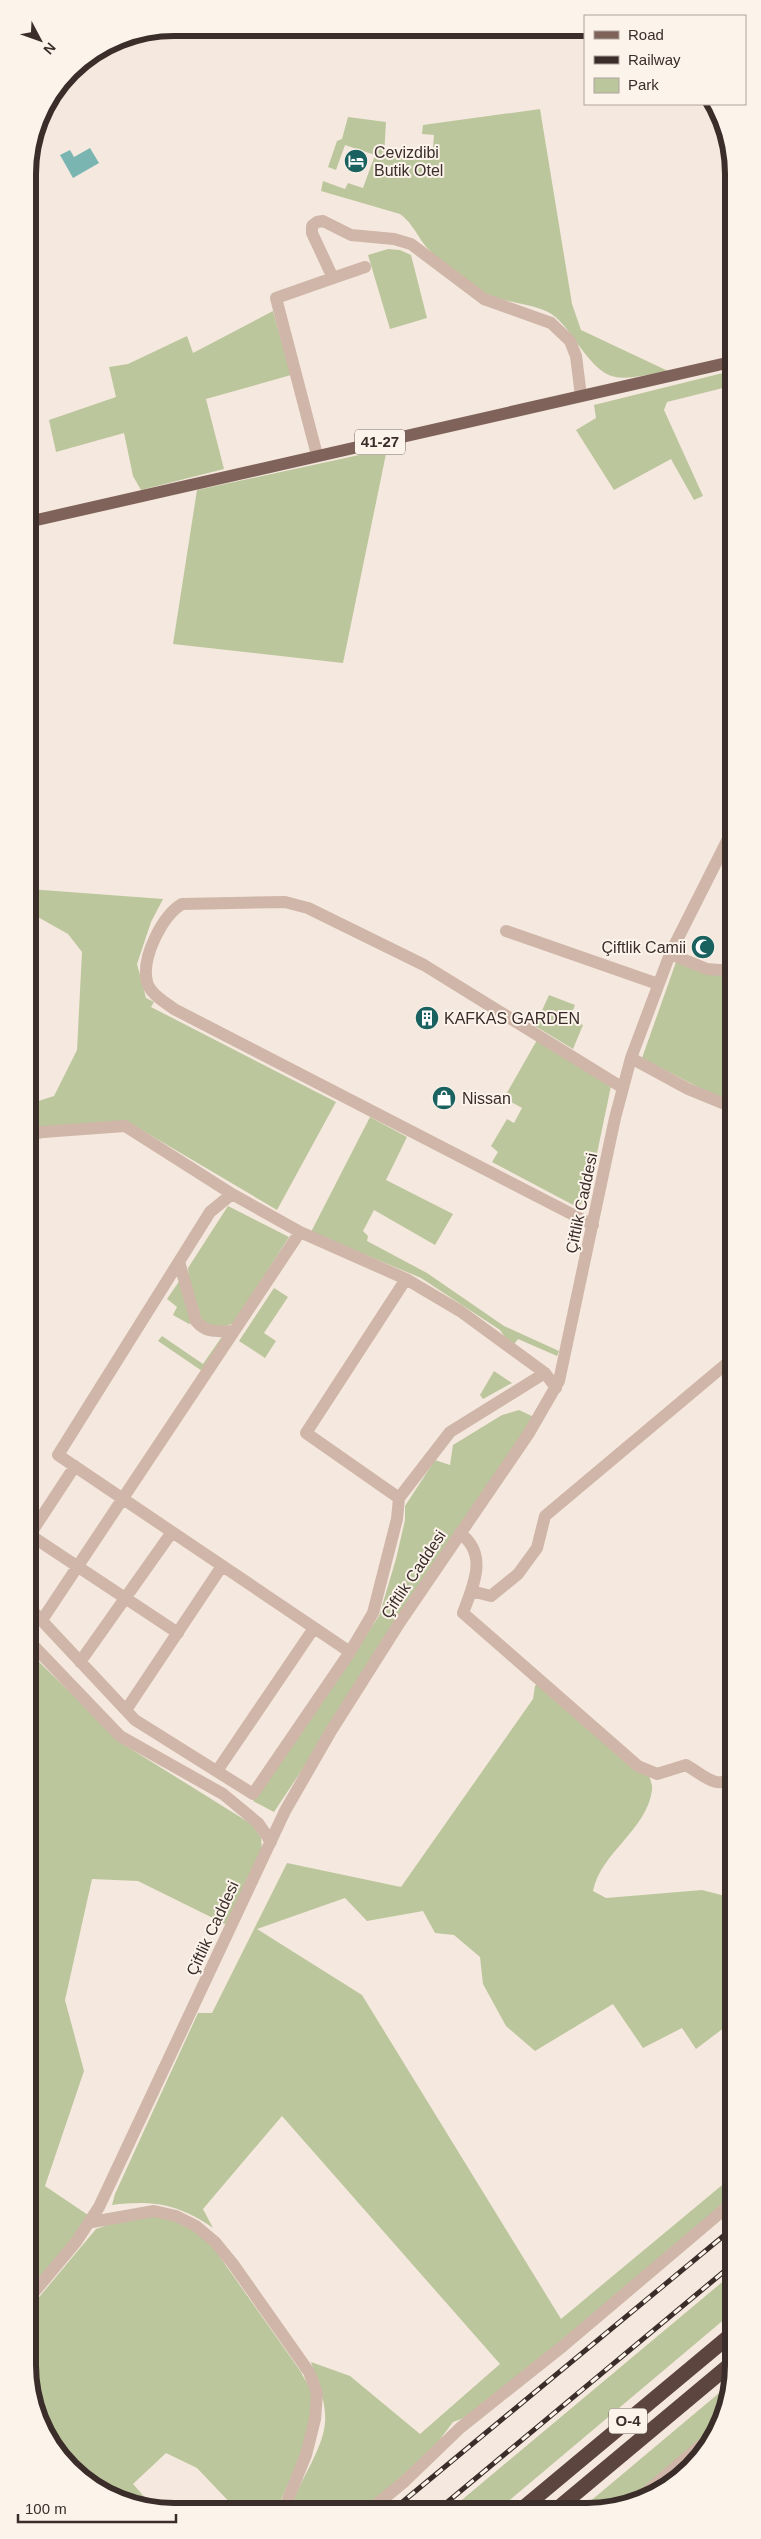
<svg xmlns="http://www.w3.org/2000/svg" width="761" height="2539" font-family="Arial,sans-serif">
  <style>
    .green { fill: #bcc69c }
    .water { fill: #7ab5b2 }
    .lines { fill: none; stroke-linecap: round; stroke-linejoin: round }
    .minor { stroke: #cfb6a8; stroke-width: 12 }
    .major { stroke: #7f6259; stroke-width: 12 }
    .highway { stroke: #5d453f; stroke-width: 15 }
    .rail-casing { stroke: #3b2d29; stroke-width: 5 }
    .rail { stroke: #fcf3eb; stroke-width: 3; stroke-dasharray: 9; stroke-linecap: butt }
    .labels { text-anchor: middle; stroke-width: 4; stroke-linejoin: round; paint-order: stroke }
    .shield { fill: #fcf3eb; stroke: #756863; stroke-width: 1 }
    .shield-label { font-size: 15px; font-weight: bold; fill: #3b2d29 }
    .poi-label { font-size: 16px; fill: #3b2d29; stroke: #fcf3eb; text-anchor: start }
    .street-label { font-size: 16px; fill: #3b2d29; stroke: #fcf3eb }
    .rim { fill: none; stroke: #3b2d29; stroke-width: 6 }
  </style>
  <rect width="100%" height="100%" fill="#f5e8de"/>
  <path class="green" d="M540,109L572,304L581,330L668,371C611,382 607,385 572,336C566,328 558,317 548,312C528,302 502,303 482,292C464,282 443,264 428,249C418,238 413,223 400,214L321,191L323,181L345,189L348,183L363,188L375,155L345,145L336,170L328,167L337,141L342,139L348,117L386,122L384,156L432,160L434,135L422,134L423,125Z
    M388,249L400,250L411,255L427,318L390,329L368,255Z
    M273,311L291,375L206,399L224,469L141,490L133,476L124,433L56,452L49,420L116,397L109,367L128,364L187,336L193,353Z
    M731,371V386L667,402L664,410L703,496L694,500L671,459L614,490L576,430L596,418L594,405Z
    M387,449L343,663L173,644L197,490Z
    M29,889L163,899L151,922L137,964L146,998L154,1002L151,1007L336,1102L277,1210L140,1129L118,1122L29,1141V1104L54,1096L77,1050L82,952L68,934L29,912Z
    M676,962L732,976V1102L721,1099L642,1058Z
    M549,995L575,1005L569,1020L583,1025L573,1049L535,1026Z
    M537,1040L611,1086L589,1192L585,1201L577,1207L492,1162L498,1152L491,1146L507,1119L514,1123L522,1108L504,1098Z
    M370,1117L407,1137L386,1180L453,1214L435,1245L374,1210L363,1231L368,1236L367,1241L427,1273L504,1326L559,1351L557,1356L518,1339L512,1347L500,1330L421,1278L311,1232Z
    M228,1206L289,1237L234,1323L221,1328L203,1323L190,1288L188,1268Z
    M180,1280L193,1323L189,1324L173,1315L177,1307L167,1299Z
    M274,1288L288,1297L264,1333L276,1341L265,1358L239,1341Z
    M223,1335L226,1338L202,1371L158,1341L162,1336L203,1364Z
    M494,1371L512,1383L483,1399L480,1395Z
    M519,1410L536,1418L274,1812L253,1801L379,1616L396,1559L405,1520V1506L435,1460L450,1465L453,1445L502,1415Z
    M29,1652L123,1744L253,1825L261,1838L262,1849L231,1927L138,1881L92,1879L65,2000L84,2071L45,2186L88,2215L74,2240L30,2287Z
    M543,1679L646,1768C648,1774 653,1784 652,1790C647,1830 601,1852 593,1891L606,1898L702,1890L733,1898V2021L696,2049L682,2028L643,2048L613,2004L535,2051L506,2026L483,1984L480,1957L454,1935L435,1933L423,1911L367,1921L345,1898L257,1929L362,1995L561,2319L733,2176V2198L515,2379L464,2418L453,2422L438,2442L369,2509H291C298,2482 323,2450 325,2423C327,2403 317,2381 311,2362L350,2376L420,2434L500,2364L282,2116L203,2209L213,2228C178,2204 153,2200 112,2205L115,2194L198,2013H212L287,1863L401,1887L533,1699L535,1686Z
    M139,2214L172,2218L208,2240L301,2372C304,2379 310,2386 312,2393C320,2418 288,2484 277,2509H236L197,2468L166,2453L133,2484L155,2509H146L71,2469L43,2430L30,2393V2308L96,2229Z
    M733,2273V2312L499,2509H451Z
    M731,2383L722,2421L717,2429L628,2504L615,2509H581Z"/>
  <path class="water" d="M90,148L99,163L73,178L60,155L70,150L74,157Z"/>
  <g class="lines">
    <path class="minor" d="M333,278L365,267
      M317,455L276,298L333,278L312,233V226L317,222L323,221L351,235L394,239L411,244L484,299L551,323L570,341L576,356L581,396
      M506,931L658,984
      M670,954L707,969L732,971
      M631,1058L688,1089L732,1107
      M29,1133L125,1126L232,1194
      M593,1225L174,1009C165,1002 150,994 147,982C141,958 162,916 182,904L285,902L308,908L424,965L623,1088
      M180,1265L196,1321C207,1334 218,1331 233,1331
      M545,1373L450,1432L399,1498L397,1519L373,1613L350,1652L58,1455L210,1212L232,1194L300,1232L406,1279L460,1311L545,1373L556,1388
      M399,1498L306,1433L406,1279
      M460,1533C489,1555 473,1585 463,1613L638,1766L657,1774L686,1765C702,1774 717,1791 733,1777
      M30,1535L178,1633
      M29,1536L75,1466
      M471,1591L491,1596L518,1574L537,1548L545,1516L732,1359
      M29,1607L135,1720L253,1794L350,1652
      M42,1620L300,1232
      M29,1641L120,1736L223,1794L258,1823L271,1842
      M80,1662L172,1532
      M126,1710L222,1566
      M217,1771L314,1628
      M92,2222L154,2211L176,2216L196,2226L215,2242L233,2264L309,2372L317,2393L315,2419L306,2455L284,2509
      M30,2297L76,2242L99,2207L285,1811L331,1731L400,1622L529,1433L559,1381L615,1118L631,1058L670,954L731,833
      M636,2501L714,2434
      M371,2509L405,2481L460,2428L563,2346L733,2202"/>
    <path class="major" d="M28,522L731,362"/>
    <path class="highway" d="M522,2509L733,2333
      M557,2509L733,2362"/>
    <g class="rail-casing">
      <path id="rail" d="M394,2509L733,2228
        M439,2509L733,2264"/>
    </g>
    <use href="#rail" class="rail"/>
  </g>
  <defs>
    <g id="hotel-disc" transform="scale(1.25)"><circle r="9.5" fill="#1a625f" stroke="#fcf3eb"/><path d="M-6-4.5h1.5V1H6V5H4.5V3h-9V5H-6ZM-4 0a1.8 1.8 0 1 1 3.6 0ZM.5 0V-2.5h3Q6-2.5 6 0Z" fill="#fff"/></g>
    <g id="mosque-disc" transform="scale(1.25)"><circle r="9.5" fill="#1a625f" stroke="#fcf3eb"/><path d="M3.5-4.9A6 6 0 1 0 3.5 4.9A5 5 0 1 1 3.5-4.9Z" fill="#fff"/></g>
    <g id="building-disc" transform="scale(1.25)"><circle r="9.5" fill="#1a625f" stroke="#fcf3eb"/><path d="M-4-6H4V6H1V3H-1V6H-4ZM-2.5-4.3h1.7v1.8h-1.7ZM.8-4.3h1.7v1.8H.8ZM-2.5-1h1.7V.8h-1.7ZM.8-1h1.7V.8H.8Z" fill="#fff"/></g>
    <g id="shop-disc" transform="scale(1.25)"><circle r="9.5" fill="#1a625f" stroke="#fcf3eb"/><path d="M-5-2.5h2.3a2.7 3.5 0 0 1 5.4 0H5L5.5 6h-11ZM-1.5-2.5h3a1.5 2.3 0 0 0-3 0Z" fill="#fff"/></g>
  </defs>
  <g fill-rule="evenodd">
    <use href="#hotel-disc" x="356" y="161"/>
    <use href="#mosque-disc" x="703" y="947"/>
    <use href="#building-disc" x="427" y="1018"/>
    <use href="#shop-disc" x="444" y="1098"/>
  </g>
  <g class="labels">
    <g class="shield">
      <rect x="355" y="429.5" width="50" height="25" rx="4"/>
      <rect x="609" y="2408.5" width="38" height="25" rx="4"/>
    </g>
    <g class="shield-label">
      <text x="380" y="447">41-27</text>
      <text x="628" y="2426">O-4</text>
    </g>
    <g class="poi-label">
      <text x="374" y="158">Cevizdibi<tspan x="374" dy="18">Butik Otel</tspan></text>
      <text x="686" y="953" text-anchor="end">Çiftlik Camii</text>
      <text x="444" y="1024">KAFKAS GARDEN</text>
      <text x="462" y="1104">Nissan</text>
    </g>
    <g class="street-label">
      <text transform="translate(581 1203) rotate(-78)" y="6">Çiftlik Caddesi</text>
      <text transform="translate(413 1574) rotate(-56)" y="6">Çiftlik Caddesi</text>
      <text transform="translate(212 1928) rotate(-65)" y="6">Çiftlik Caddesi</text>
    </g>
  </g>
  <path d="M0 0H761V2539H0ZM174 36H587A138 138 0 0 1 725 174V2365A138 138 0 0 1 587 2503H174A138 138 0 0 1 36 2365V174A138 138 0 0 1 174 36Z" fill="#fcf3eb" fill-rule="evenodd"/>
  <path class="rim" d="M174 36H587A138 138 0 0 1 725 174V2365A138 138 0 0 1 587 2503H174A138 138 0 0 1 36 2365V174A138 138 0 0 1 174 36Z"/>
  <rect x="584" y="15" width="162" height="90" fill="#fcf3eb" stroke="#afa49d"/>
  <rect x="594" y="31" width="25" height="8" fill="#7f6259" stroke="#afa49d"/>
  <text x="628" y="40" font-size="15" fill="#3b2d29">Road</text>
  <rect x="594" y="56" width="25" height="8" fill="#3b2d29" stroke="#afa49d"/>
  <text x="628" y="65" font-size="15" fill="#3b2d29">Railway</text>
  <rect x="594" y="78" width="25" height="15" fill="#bcc69c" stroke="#afa49d"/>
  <text x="628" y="90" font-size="15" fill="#3b2d29">Park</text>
  <g transform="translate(40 40) rotate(131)" stroke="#fcf3eb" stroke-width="4" paint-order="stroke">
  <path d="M0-4L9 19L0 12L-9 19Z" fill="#3b2d29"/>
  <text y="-8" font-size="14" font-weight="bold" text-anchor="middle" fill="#3b2d29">N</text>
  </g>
  <path d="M18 2514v8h158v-8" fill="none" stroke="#3b2d29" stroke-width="2.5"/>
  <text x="25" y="2514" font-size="15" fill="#3b2d29" stroke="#fcf3eb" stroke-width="4" paint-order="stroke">100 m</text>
</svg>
